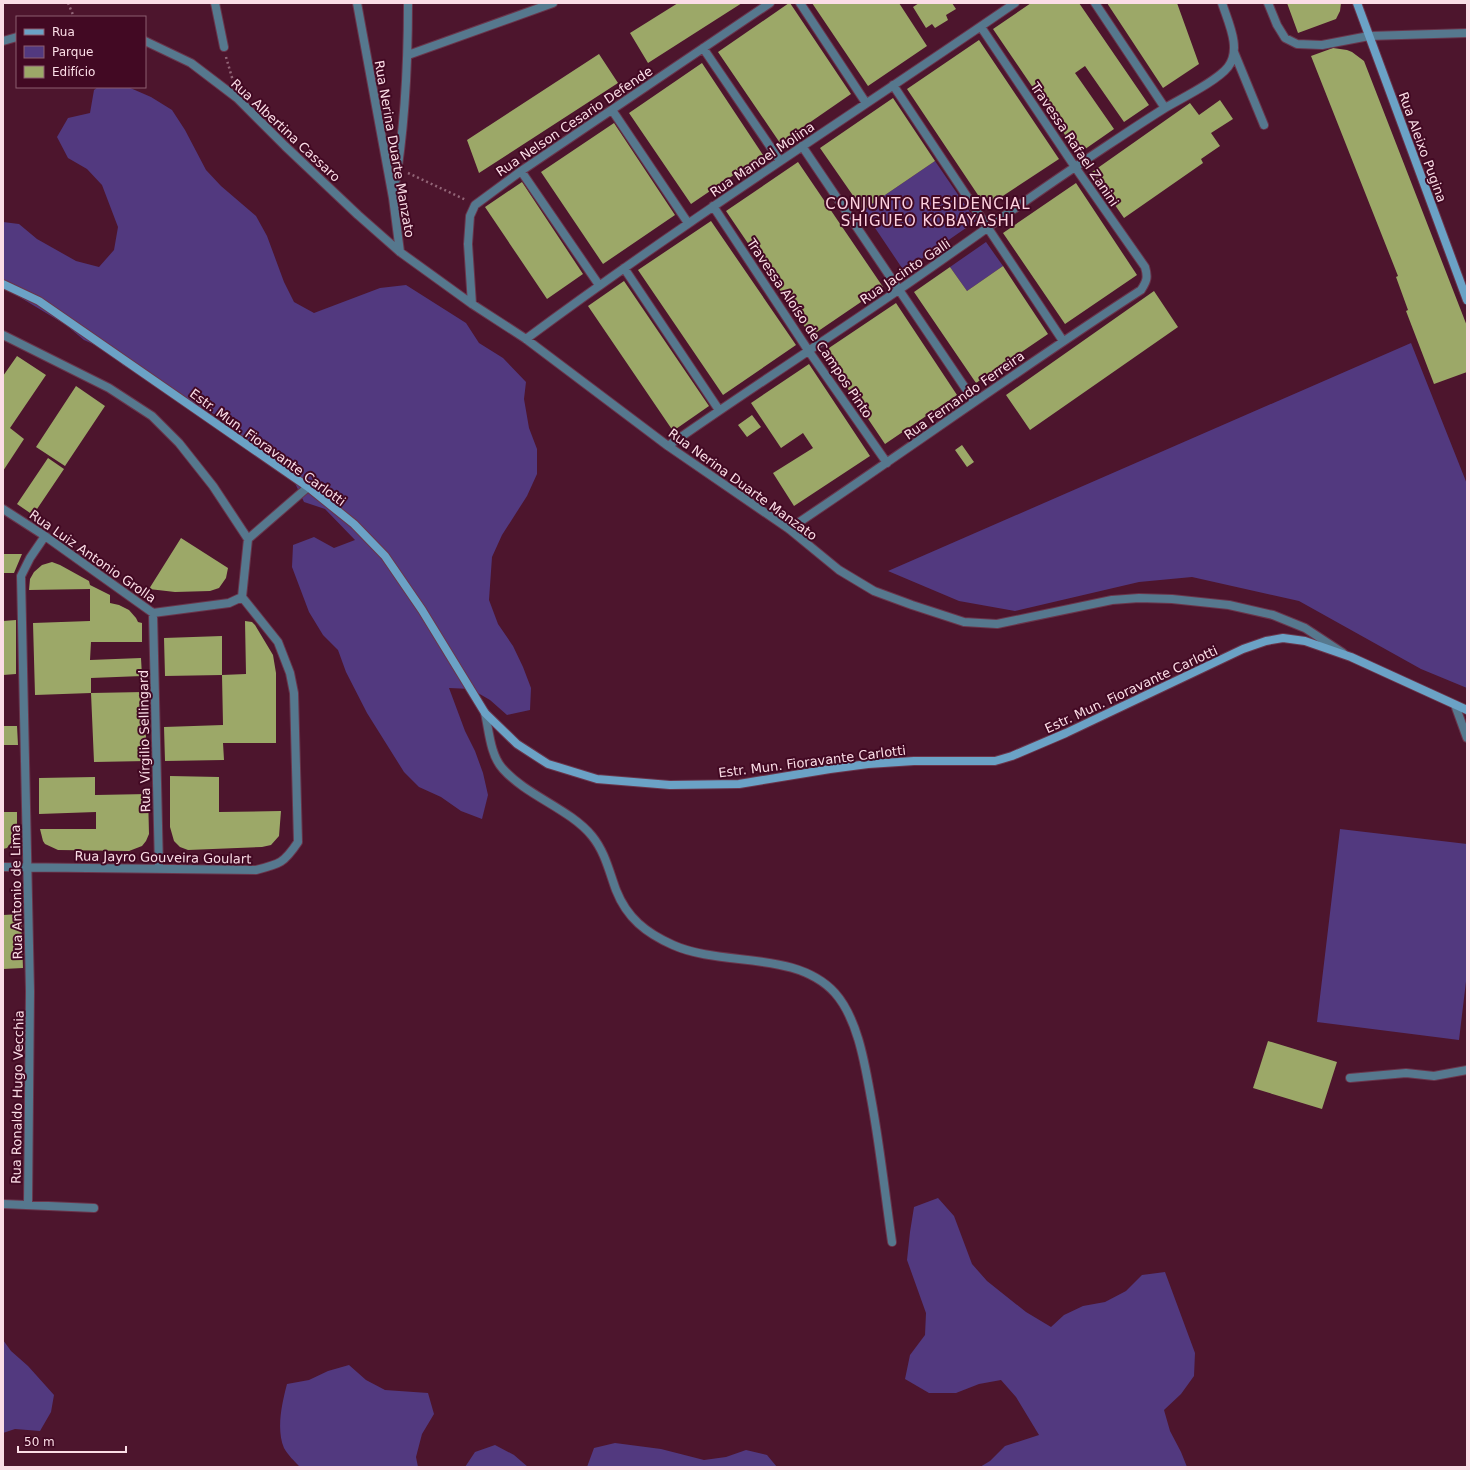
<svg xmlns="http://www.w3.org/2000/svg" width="1470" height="1470" font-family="'DejaVu Sans',sans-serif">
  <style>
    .green { fill: #52397f }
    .building { fill: #9ca868 }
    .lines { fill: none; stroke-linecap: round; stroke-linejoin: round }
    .street-casing { stroke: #69354b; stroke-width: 10 }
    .secondary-casing { stroke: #69354b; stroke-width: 10 }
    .path { stroke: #926577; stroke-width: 2.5; stroke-dasharray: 2 3; stroke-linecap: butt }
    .street { stroke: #56788e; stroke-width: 8 }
    .secondary { stroke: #6ba2c6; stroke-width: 8 }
    .labels { text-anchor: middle; stroke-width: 4; stroke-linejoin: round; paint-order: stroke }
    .street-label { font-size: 13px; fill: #fbdde6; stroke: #420923 }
    .quarter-label { font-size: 15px; letter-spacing: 1px; fill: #fdd1df; stroke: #420923 }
  </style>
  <rect width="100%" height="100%" fill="#4d152d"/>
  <path class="green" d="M98,87H128L151,97L172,110L185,130L206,170L221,186L256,216L267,236L284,282L294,302L314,313L380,288L406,285L466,323L479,343L503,358L526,382L524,399L529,428L537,449V474L527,496L502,535L492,557L489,600L498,624L513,646L523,667L531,688L530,710L507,715L490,700L471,689L449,688L465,731L475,751L483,773L488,795L482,819L461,811L441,797L419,787L404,772L367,713L346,672L338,650L323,635L309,612L292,567L293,545L314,537L334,548L355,540L325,509L304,502L294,481L279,459L240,434L225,419L203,409L182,401L123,365L106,350L84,340L66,325L3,287V222L19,224L37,239L76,261L99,267L114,250L118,227L102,185L87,169L68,158L57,137L68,118L90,113L94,90Z
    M935,161L976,221L904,271L863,210Z
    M986,242L1003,266L967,291L950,267Z
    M1411,343L1467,484V688L1421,669L1299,601L1192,577L1139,582L1015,611L959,601L888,571Z
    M1340,829L1467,844V973L1459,1040L1317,1022Z
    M938,1198L954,1216L972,1264L987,1281L1026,1312L1051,1327L1064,1315L1083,1306L1105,1302L1126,1291L1142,1275L1165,1272L1195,1353L1194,1376L1181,1394L1164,1410L1170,1431L1181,1452L1187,1467H980L990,1461L1005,1446L1039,1435L1016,1397L1001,1380L979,1384L956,1393H929L905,1379L910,1355L925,1335L926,1313L907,1260L910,1232L914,1207Z
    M3,1340L11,1351L28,1366L54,1395L51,1412L40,1431L15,1429L3,1433Z
    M349,1365L366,1380L385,1390L428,1393L434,1414L422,1434L416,1457L418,1467H300C295,1462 287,1454 284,1448C276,1429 282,1403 287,1384L309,1380L328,1371Z
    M615,1443L661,1449L704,1460L726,1457L746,1450L767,1455L777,1467H587L594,1448Z
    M495,1445L514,1455L528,1467H465L475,1452Z"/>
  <path class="building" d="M678,3H742L648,63L630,33Z
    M789,3H790L851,94L780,143L718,52Z
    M812,3H899L927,46L868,86Z
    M919,3H952L956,9L946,15L948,20L935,28L932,24L926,28L913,7Z
    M1031,3H1079L1149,105L1124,122L1085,66L1075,73L1114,129L1078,154L993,29Z
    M1107,3H1177L1199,64L1163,88Z
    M1287,3H1341L1340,11L1336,19L1298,33Z
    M979,40L1059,159L986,207L907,89Z
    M1333,48L1347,50L1352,52L1364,61L1467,326V372L1434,384L1406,311L1408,310L1396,277L1398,276L1311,56Z
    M599,54L618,83L479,173L467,140Z
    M702,63L763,155L691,204L629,113Z
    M893,98L935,161L863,210L820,148Z
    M1220,100L1233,119L1211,133L1220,146L1201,159L1203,163L1124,218L1092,172L1190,103L1199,115Z
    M614,123L675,215L603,264L541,172Z
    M798,162L883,287L811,336L726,211Z
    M522,182L583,274L547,299L485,207Z
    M1076,183L1137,275L1065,324L1003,233Z
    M711,221L796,345L723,395L638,270Z
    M1003,266L1048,334L976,383L914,292L950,267L967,291Z
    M624,281L709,406L673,431L588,306Z
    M1154,291L1178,327L1030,430L1006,395Z
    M896,303L957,395L885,444L823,352Z
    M17,356L46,375L10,428L24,439L3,471V376Z
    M809,364L870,456L794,506L773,473L813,448L803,433L781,448L751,403Z
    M76,386L105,406L65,466L36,447Z
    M752,415L761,427L747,437L738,425Z
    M962,445L974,462L967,467L955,450Z
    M48,458L64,469L33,515L17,504Z
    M181,538L228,568L226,578L219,588L210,591L175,592L149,589Z
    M3,554H22L14,573H3Z
    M52,562L60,565L89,581L90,585L110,595V603L119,605L129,610L136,618L138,622L142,623V642H91L90,660L141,658L142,676L91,678V693L35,695L33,623L90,621V589L29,590L30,579L34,572L42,565Z
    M16,620V674L3,675V621Z
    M245,621L252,622L255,625L273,655L276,673V743H223L224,760L165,761L164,727L223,725L222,675L246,674Z
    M222,636V675L165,676L164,638Z
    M144,692L147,761L94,762L91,693Z
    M3,726H17L18,745H3Z
    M170,776L219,777V812L281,811L279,836L271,845L262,847L188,850L180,847L174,841L170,827Z
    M95,777V795L148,794L149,834L146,841L142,846L129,851L58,850L45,844L43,841L40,829H96V812L39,814V778Z
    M3,812H17V830L14,839L7,848L3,849Z
    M21,914L23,968L3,969V915Z
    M1268,1041L1337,1062L1322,1109L1253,1088Z"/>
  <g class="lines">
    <g class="street-casing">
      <path id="street" d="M215,3L224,47
        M357,3L393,198L400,252
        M800,3L866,103
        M1095,3L1165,108
        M1268,3L1277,25L1285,38L1297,44L1322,45L1369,36L1467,33
        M3,41L17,37
        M145,41L191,63L237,98L285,146L358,215L400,252L472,304L526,339L668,446L789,529L839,570L874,591L912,605L964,622L997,624L1112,600L1139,598L1172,599L1229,605L1273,615L1305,628L1343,653
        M703,48L780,161
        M1234,52L1264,125
        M408,55L553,3
        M893,85L1063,341
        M612,110L688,223
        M802,146L974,401
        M521,171L599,285
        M394,191C405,129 408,66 408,3
        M713,206L808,350L887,463
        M624,268L719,410
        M472,304L468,244L470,216L475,205L521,171L770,3
        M3,335L109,388L152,416L179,443L213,486L248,539
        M526,339C685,221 852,115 1015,3
        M668,446C745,392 823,342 900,289C960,248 1018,205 1078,165C1107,146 1136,126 1165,108C1182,98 1217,81 1228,67C1242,49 1228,22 1222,3
        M3,509L45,536L153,613L229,603L242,597
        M789,529C907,450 1022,367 1141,290C1147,281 1148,277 1145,267L1075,167L981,27
        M153,613L159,868
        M1455,705L1467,738
        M485,713C489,730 490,755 503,769C527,796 570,809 592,836C605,852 609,871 616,890C627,918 646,933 673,945C722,967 796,950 835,993C858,1019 865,1065 871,1098C880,1146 885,1194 892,1242
        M3,867L256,870C280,864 284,863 298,842L294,693L290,673L278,642L242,597L248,539L308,487
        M1350,1078L1406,1073L1434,1076L1467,1070
        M3,1204L94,1208
        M28,1204L30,991L21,576L30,558L45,536"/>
    </g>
    <g class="secondary-casing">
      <path id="secondary" d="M1357,3L1467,300
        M3,284L39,301L308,487L354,524L385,556L422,610L485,713L517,744L548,764L597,779L670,785L739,784L830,769L868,764L914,761H995L1012,756L1066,733L1243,649L1266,641L1283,638L1305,641L1351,657L1467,710"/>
    </g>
    <path class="path" d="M68,3L74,17
      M226,57L233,81
      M408,173L466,200"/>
    <use href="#street" class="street"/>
    <use href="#secondary" class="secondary"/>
  </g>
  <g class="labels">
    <g class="street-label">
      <text transform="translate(574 121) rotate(-34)" y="5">Rua Nelson Cesario Defende</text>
      <text transform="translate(286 130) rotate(43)" y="5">Rua Albertina Cassaro</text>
      <text transform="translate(1075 144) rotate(56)" y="5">Travessa Rafael Zanini</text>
      <text transform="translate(1423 147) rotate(70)" y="5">Rua Aleixo Pugina</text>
      <text transform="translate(395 149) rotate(80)" y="5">Rua Nerina Duarte Manzato</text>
      <text transform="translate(762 159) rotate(-34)" y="5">Rua Manoel Molina</text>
      <text transform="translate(905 271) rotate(-34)" y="5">Rua Jacinto Galli</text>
      <text transform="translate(810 328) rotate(56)" y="5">Travessa Aloíso de Campos Pinto</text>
      <text transform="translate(964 395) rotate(-35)" y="5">Rua Fernando Ferreira</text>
      <text transform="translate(268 447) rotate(36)" y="5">Estr. Mun. Fioravante Carlotti</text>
      <text transform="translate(743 484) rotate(36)" y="5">Rua Nerina Duarte Manzato</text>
      <text transform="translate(93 556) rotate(35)" y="5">Rua Luiz Antonio Grolla</text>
      <text transform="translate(1131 689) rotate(-25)" y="5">Estr. Mun. Fioravante Carlotti</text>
      <text transform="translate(144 741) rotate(-91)" y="5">Rua Vírgilio Sellingard</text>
      <text transform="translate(812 761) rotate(-7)" y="5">Estr. Mun. Fioravante Carlotti</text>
      <text transform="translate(163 857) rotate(1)" y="5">Rua Jayro Gouveira Goulart</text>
      <text transform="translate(16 892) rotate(-91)" y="5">Rua Antonio de Lima</text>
      <text transform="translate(17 1097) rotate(-89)" y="5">Rua Ronaldo Hugo Vecchia</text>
    </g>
    <g class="quarter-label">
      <text x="928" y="209">CONJUNTO RESIDENCIAL<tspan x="928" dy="17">SHIGUEO KOBAYASHI</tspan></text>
    </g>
  </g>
  <rect width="1470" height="1470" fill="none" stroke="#fbdde6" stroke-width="8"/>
  <rect x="16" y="16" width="130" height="72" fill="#420923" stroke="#8c5e71"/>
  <rect x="24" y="29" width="20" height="6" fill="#6ba2c6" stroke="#8c5e71"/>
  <text x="52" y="36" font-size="12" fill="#fbdde6">Rua</text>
  <rect x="24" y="46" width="20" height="12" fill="#52397f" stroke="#8c5e71"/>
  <text x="52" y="56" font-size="12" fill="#fbdde6">Parque</text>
  <rect x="24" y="66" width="20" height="12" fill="#9ca868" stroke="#8c5e71"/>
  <text x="52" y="76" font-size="12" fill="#fbdde6">Edifício</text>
  <path d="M18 1446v6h108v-6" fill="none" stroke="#fbdde6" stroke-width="2"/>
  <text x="24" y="1446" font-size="12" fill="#fbdde6" stroke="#420923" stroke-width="3" paint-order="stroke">50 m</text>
</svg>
